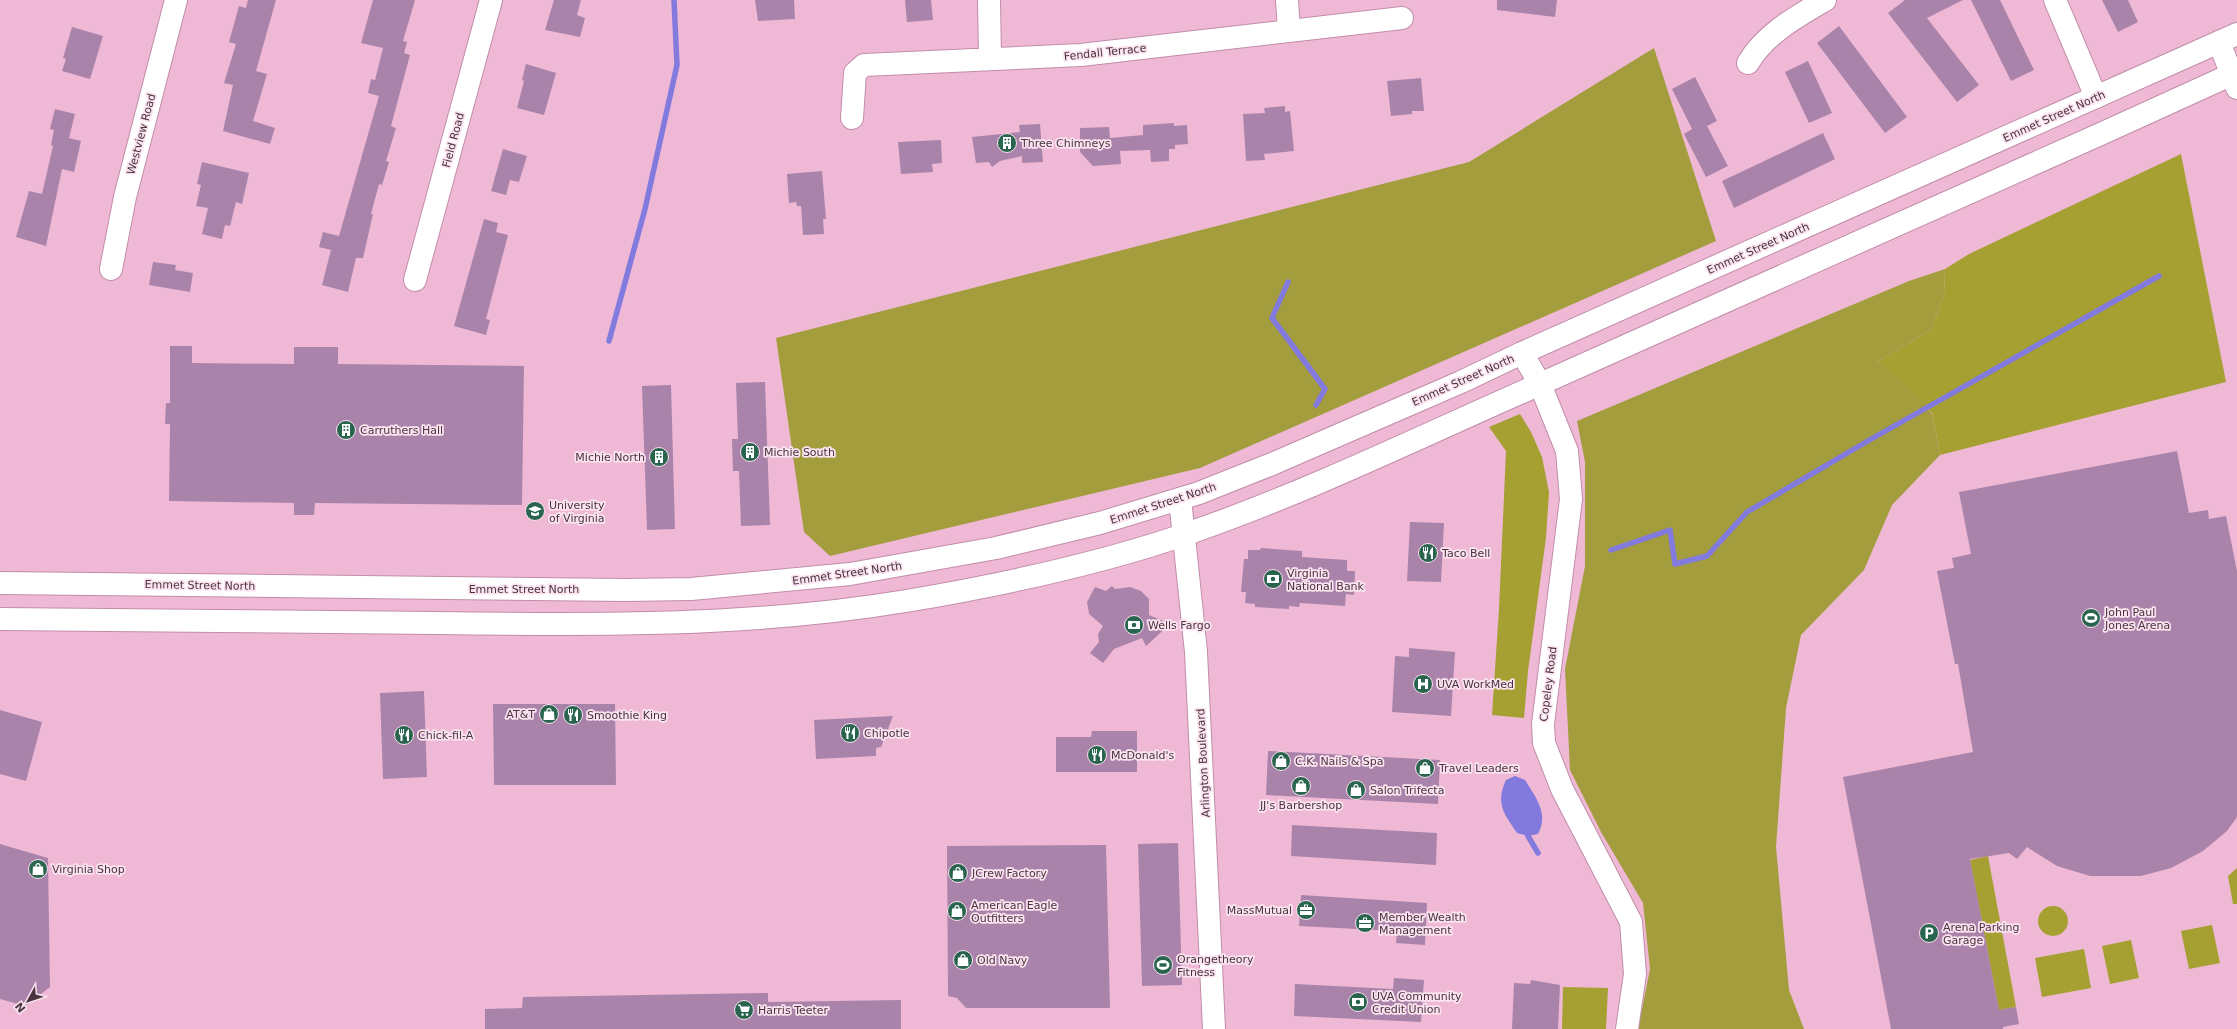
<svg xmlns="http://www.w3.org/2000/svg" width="2237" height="1029" font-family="'DejaVu Sans',sans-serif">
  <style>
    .green { fill: #a69f32 }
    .forest { fill: #a39d3d }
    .water { fill: #837ade }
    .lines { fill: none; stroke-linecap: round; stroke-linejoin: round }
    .stream { stroke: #837ade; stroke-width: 5.5 }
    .building { fill: #aa83ab }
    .street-casing { stroke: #c18da9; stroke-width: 24 }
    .secondary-casing { stroke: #c18da9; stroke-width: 24 }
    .primary-casing { stroke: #c18da9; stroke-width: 24 }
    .street { stroke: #fff; stroke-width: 22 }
    .secondary { stroke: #fff; stroke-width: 22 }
    .primary { stroke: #fff; stroke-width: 22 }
    .labels { text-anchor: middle; stroke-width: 3.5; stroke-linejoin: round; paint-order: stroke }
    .street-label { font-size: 11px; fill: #49333f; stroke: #fbe4f0 }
    .poi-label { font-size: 11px; fill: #49333f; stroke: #fbe4f0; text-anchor: start }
  </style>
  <rect width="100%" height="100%" fill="#efb9d6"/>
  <path class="green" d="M2181,154L2226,382L1940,455L1932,413L1877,362L1931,330L1944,295L1945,269L1969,254Z
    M1520,414L1531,432L1542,457L1549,492L1546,538L1528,671L1524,718L1492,715L1499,609L1506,451L1489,427Z
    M1988,856L2016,1007L1999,1010L1970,860Z
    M2237,868V904H2233L2228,876Z
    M2038 921a15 15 0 1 1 30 0a15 15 0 1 1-30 0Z
    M2212,925L2220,963L2189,969L2181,931Z
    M2131,940L2139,978L2110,984L2102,946Z
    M2084,949L2091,988L2042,997L2035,958Z
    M1563,987L1608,988L1606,1029H1562Z"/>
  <path class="forest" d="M1654,48L1716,241L1200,468L830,556L804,532L776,338L1469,162Z
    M1945,269L1944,295L1931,330L1877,362L1910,388L1932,414L1940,455L1892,505L1864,570L1801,635L1786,708L1776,847L1789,990L1804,1029H1638L1650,969L1643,903L1601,832L1570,770L1565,669L1585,566V462L1577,421L1909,281Z"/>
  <path class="water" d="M1515,776L1525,780C1536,798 1549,813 1538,834L1528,836L1517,833C1504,814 1495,803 1506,780Z"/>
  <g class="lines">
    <path class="stream" d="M1288,282L1272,318L1325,389L1316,405
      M609,341L645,209L677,65L674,0
      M1611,550L1670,530L1675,564L1707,556L1747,512L1866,442L2159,276
      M1528,836L1538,853"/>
  </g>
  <path class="building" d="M248,0H276L256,71L267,74L253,121L275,128L270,144L223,131L233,85L224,83L236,44L229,42L239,6L246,8Z
    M373,0H415L403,41L407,42L404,53L410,55L391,126L396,128L386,161L389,162L382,185L379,184L371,214H373L363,258H356L348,292L322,285L331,250L319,247L323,232L339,236L379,96L368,93L371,79L375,80L383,48L361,43Z
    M554,0H581L577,15L585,18L580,37L545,30Z
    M755,0H794L795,19L758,21Z
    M905,0H931L933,20L907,22Z
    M1497,0H1557L1555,17L1497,10Z
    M1905,0H1963L1927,18L1979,85L1957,102L1888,13Z
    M1971,0H2000L2034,70L2011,81Z
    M2102,0H2128L2138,22L2118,32Z
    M1839,26L1907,117L1885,133L1817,43Z
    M72,27L103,36L90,79L62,71L66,59L63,58Z
    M1808,61L1832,113L1809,123L1785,72Z
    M526,64L556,73L544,115L517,108L524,81L522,80Z
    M1695,77L1717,121L1707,126L1728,166L1706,177L1684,134L1692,129L1672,89Z
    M1421,78L1424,111H1412V114L1391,116L1387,81Z
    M1285,106V112L1290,111L1294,151L1264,154L1265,160L1246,161L1243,114L1265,113L1264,108Z
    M55,109L75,114L69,138L81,141L74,172L62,169L46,246L16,237L29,191L42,194L53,146L51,145L54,130L50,129Z
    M1174,123V126L1187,125L1188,144L1175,145V149H1169V161L1151,162L1150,150L1120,151L1121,164L1093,166L1080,152V128L1109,127L1110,138L1143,135V125Z
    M1040,124L1043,162L1022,163V156L1000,161L992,167L989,162L976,163L972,137L1020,132L1019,125Z
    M1823,133L1835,159L1734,208L1722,181Z
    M941,140L942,163L932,164L933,172L901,174L898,142Z
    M503,149L527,156L519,182L510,180L506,195L491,191Z
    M202,162L249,173L242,204L236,202L230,226L225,225L222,239L202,234L208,208L196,206L201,185L197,184Z
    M822,171L826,219H823L824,234L803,235L801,206H797L796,202L789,203L787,174Z
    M484,219L498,223L496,232L508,235L486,319L490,320L486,335L454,326Z
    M153,262L176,265L175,270L193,273L190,292L149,285Z
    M170,346H192V363L294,364V347H338V364L524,366L522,505L315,503L314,515H294V503L169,501L170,424H165L166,403H170Z
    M765,382L770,525L741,526L739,471H733L732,439H738L736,383Z
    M671,385L675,529L647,530L642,386Z
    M2177,451L2189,513L2208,510L2209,519L2226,516L2237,571V817L2227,831L2203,851L2171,868L2141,876H2090L2057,866L2027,847L2017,859L2009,853L1970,859L1999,1010L2016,1007L2019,1024L2003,1027V1029H1891L1843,777L1973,752L1958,664H1955L1937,571L1954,568L1952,558L1971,554L1959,492Z
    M1410,522L1444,523L1441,582L1407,581Z
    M1261,548L1302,551V557L1347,560V571H1355L1354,595L1346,594L1345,606L1300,603L1299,607L1289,606V609L1255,607V604L1245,603L1246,592H1241L1244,559H1248V550H1260Z
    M1112,586L1115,589L1130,587L1141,591L1149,599V615L1170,624L1146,646L1142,638L1114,649L1103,663L1090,653L1099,642L1098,634L1103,626L1089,614L1087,602L1095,587L1106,591Z
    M1409,648L1455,652L1451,716L1392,712L1395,656L1409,657Z
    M424,691L427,777L383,779L380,693Z
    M493,704H615L616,785H494Z
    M0,710L42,722L26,781L0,774Z
    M893,716L881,747L876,748V756L816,759L814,720Z
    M1092,731H1137V772H1056V737H1091Z
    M1268,751L1440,760L1438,804L1266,795Z
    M1292,825L1437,833L1436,865L1291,856Z
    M1178,843L1182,985L1142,986L1138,844Z
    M0,844L48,858L50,987L25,1006L0,999Z
    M1106,845L1110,1008H966L957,998L948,996L947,846Z
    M1301,895L1427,903L1425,945L1396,943L1397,931L1299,926Z
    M1394,978L1424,980L1421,1022L1294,1016L1295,984L1393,989Z
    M1531,980L1560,985L1558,1029H1512L1514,983L1530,984Z
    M768,993V1002L901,1000V1029H485V1009L522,1008L523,997Z"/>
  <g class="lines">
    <g class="street-casing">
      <path id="street" d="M989,0L990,58
        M1287,0L1289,31
        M2055,0L2096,97
        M1748,63C1765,34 1796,17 1825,0
        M852,118L855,73L864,65L1081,55L1402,18
        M111,269L125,197L176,0
        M415,280L491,0"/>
    </g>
    <g class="secondary-casing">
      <path id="secondary" d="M2219,42L2237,88
        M1522,353L1540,384L1567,451L1571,499L1543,724L1544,743L1562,789L1631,922L1635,974L1627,1029
        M1180,499L1196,652L1214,1029"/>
    </g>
    <g class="primary-casing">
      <path id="primary" d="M0,583L626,590L691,589L850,574L996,548L1100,523L1199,493L1272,464L1461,382L1522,353L2237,34
        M0,619C145,620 291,622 436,623C593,625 750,627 906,601C1001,585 1101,564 1192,532C1310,491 1424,435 1538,385C1772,281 2005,178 2237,72"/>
    </g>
    <use href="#street" class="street"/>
    <use href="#secondary" class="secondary"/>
    <use href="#primary" class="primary"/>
  </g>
  <defs>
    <g id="building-disc" transform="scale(1)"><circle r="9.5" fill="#29644e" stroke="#fbe4f0"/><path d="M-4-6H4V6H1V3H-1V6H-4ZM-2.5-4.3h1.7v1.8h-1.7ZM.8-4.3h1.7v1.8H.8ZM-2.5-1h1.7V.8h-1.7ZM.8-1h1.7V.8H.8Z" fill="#fff"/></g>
    <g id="university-disc" transform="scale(1)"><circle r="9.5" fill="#29644e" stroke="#fbe4f0"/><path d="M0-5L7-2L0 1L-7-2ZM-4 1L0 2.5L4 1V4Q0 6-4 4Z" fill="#fff"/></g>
    <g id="restaurant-disc" transform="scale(1)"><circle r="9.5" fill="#29644e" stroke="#fbe4f0"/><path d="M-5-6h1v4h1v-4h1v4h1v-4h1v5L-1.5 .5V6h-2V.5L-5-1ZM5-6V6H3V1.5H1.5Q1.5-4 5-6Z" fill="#fff"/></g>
    <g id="bank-disc" transform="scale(1)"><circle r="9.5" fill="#29644e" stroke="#fbe4f0"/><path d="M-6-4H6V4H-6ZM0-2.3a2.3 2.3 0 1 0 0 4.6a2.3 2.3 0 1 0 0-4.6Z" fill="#fff"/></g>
    <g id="stadium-disc" transform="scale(1)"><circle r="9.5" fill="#29644e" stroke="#fbe4f0"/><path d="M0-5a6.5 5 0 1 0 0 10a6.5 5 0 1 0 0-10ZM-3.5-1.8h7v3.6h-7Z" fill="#fff"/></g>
    <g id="hospital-disc" transform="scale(1)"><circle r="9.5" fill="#29644e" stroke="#fbe4f0"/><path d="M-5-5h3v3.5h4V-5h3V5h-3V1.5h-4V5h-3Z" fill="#fff"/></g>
    <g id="shop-disc" transform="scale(1)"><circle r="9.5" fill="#29644e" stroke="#fbe4f0"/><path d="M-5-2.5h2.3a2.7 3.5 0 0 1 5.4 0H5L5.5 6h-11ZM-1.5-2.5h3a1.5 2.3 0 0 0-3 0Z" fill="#fff"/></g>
    <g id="office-disc" transform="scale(1)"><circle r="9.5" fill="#29644e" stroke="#fbe4f0"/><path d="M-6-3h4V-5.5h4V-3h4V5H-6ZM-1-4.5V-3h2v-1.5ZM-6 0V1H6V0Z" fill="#fff"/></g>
    <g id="parking-disc" transform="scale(1)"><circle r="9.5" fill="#29644e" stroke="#fbe4f0"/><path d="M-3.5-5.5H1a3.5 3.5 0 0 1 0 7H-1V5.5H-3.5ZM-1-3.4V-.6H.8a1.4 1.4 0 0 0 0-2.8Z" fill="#fff"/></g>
    <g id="supermarket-disc" transform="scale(1)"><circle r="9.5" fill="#29644e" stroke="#fbe4f0"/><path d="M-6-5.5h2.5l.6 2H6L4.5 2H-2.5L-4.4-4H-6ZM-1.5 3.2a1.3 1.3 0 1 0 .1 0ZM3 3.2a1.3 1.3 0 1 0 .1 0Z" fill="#fff"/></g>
  </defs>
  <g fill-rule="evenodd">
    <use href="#building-disc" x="1007" y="143"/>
    <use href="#building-disc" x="346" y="430"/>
    <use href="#building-disc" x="750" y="452"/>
    <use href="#building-disc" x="659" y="457"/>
    <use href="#university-disc" x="535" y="511"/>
    <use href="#restaurant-disc" x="1428" y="553"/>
    <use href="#bank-disc" x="1273" y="579"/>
    <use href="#stadium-disc" x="2091" y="618"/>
    <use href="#bank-disc" x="1134" y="625"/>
    <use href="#hospital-disc" x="1423" y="684"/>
    <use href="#shop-disc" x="549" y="714"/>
    <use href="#restaurant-disc" x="573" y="715"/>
    <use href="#restaurant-disc" x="850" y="733"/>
    <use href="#restaurant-disc" x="404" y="735"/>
    <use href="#restaurant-disc" x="1097" y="755"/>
    <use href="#shop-disc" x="1281" y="761"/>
    <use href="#shop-disc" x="1425" y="768"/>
    <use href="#shop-disc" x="1301" y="786"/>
    <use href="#shop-disc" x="1356" y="790"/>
    <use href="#shop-disc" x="38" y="869"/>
    <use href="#shop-disc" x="958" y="873"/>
    <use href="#office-disc" x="1306" y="910"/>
    <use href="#shop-disc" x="957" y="911"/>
    <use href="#office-disc" x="1365" y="923"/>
    <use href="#parking-disc" x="1929" y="933"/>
    <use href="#shop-disc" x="963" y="960"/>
    <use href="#stadium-disc" x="1163" y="965"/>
    <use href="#bank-disc" x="1358" y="1002"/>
    <use href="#supermarket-disc" x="744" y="1010"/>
  </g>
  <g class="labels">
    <g class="street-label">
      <text transform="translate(1105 52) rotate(-6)" y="4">Fendall Terrace</text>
      <text transform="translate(2054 116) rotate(-24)" y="4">Emmet Street North</text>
      <text transform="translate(141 134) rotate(-75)" y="4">Westview Road</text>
      <text transform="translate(453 140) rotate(-75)" y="4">Field Road</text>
      <text transform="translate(1758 248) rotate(-24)" y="4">Emmet Street North</text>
      <text transform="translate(1463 380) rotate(-24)" y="4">Emmet Street North</text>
      <text transform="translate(1163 503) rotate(-18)" y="4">Emmet Street North</text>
      <text transform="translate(847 573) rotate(-8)" y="4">Emmet Street North</text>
      <text transform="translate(200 585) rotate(1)" y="4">Emmet Street North</text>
      <text x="524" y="593">Emmet Street North</text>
      <text transform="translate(1548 684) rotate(-83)" y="4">Copeley Road</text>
      <text transform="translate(1203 763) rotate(-93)" y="4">Arlington Boulevard</text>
    </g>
    <g class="poi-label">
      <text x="1021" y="147">Three Chimneys</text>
      <text x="360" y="434">Carruthers Hall</text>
      <text x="764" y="456">Michie South</text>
      <text x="645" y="461" text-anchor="end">Michie North</text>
      <text x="549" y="509">University<tspan x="549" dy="13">of Virginia</tspan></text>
      <text x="1442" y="557">Taco Bell</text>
      <text x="1287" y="577">Virginia<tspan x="1287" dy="13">National Bank</tspan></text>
      <text x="2105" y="616">John Paul<tspan x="2105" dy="13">Jones Arena</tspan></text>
      <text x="1148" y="629">Wells Fargo</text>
      <text x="1437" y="688">UVA WorkMed</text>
      <text x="535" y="718" text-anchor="end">AT&amp;T</text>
      <text x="587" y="719">Smoothie King</text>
      <text x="864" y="737">Chipotle</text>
      <text x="418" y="739">Chick-fil-A</text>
      <text x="1111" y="759">McDonald's</text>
      <text x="1295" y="765">C.K. Nails &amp; Spa</text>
      <text x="1439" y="772">Travel Leaders</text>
      <text x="1370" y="794">Salon Trifecta</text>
      <text x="1301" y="809" text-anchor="middle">JJ's Barbershop</text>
      <text x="52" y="873">Virginia Shop</text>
      <text x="972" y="877">JCrew Factory</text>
      <text x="971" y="909">American Eagle<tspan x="971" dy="13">Outfitters</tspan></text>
      <text x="1292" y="914" text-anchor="end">MassMutual</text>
      <text x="1379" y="921">Member Wealth<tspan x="1379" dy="13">Management</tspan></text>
      <text x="1943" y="931">Arena Parking<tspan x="1943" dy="13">Garage</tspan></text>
      <text x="1177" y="963">Orangetheory<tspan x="1177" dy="13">Fitness</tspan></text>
      <text x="977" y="964">Old Navy</text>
      <text x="1372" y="1000">UVA Community<tspan x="1372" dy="13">Credit Union</tspan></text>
      <text x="758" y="1014">Harris Teeter</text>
    </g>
  </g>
  <g transform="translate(28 1001) rotate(230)" stroke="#fbe4f0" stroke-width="3" paint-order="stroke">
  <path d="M0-3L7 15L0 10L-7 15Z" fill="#49333f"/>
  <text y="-6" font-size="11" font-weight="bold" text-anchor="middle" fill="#49333f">N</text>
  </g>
</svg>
